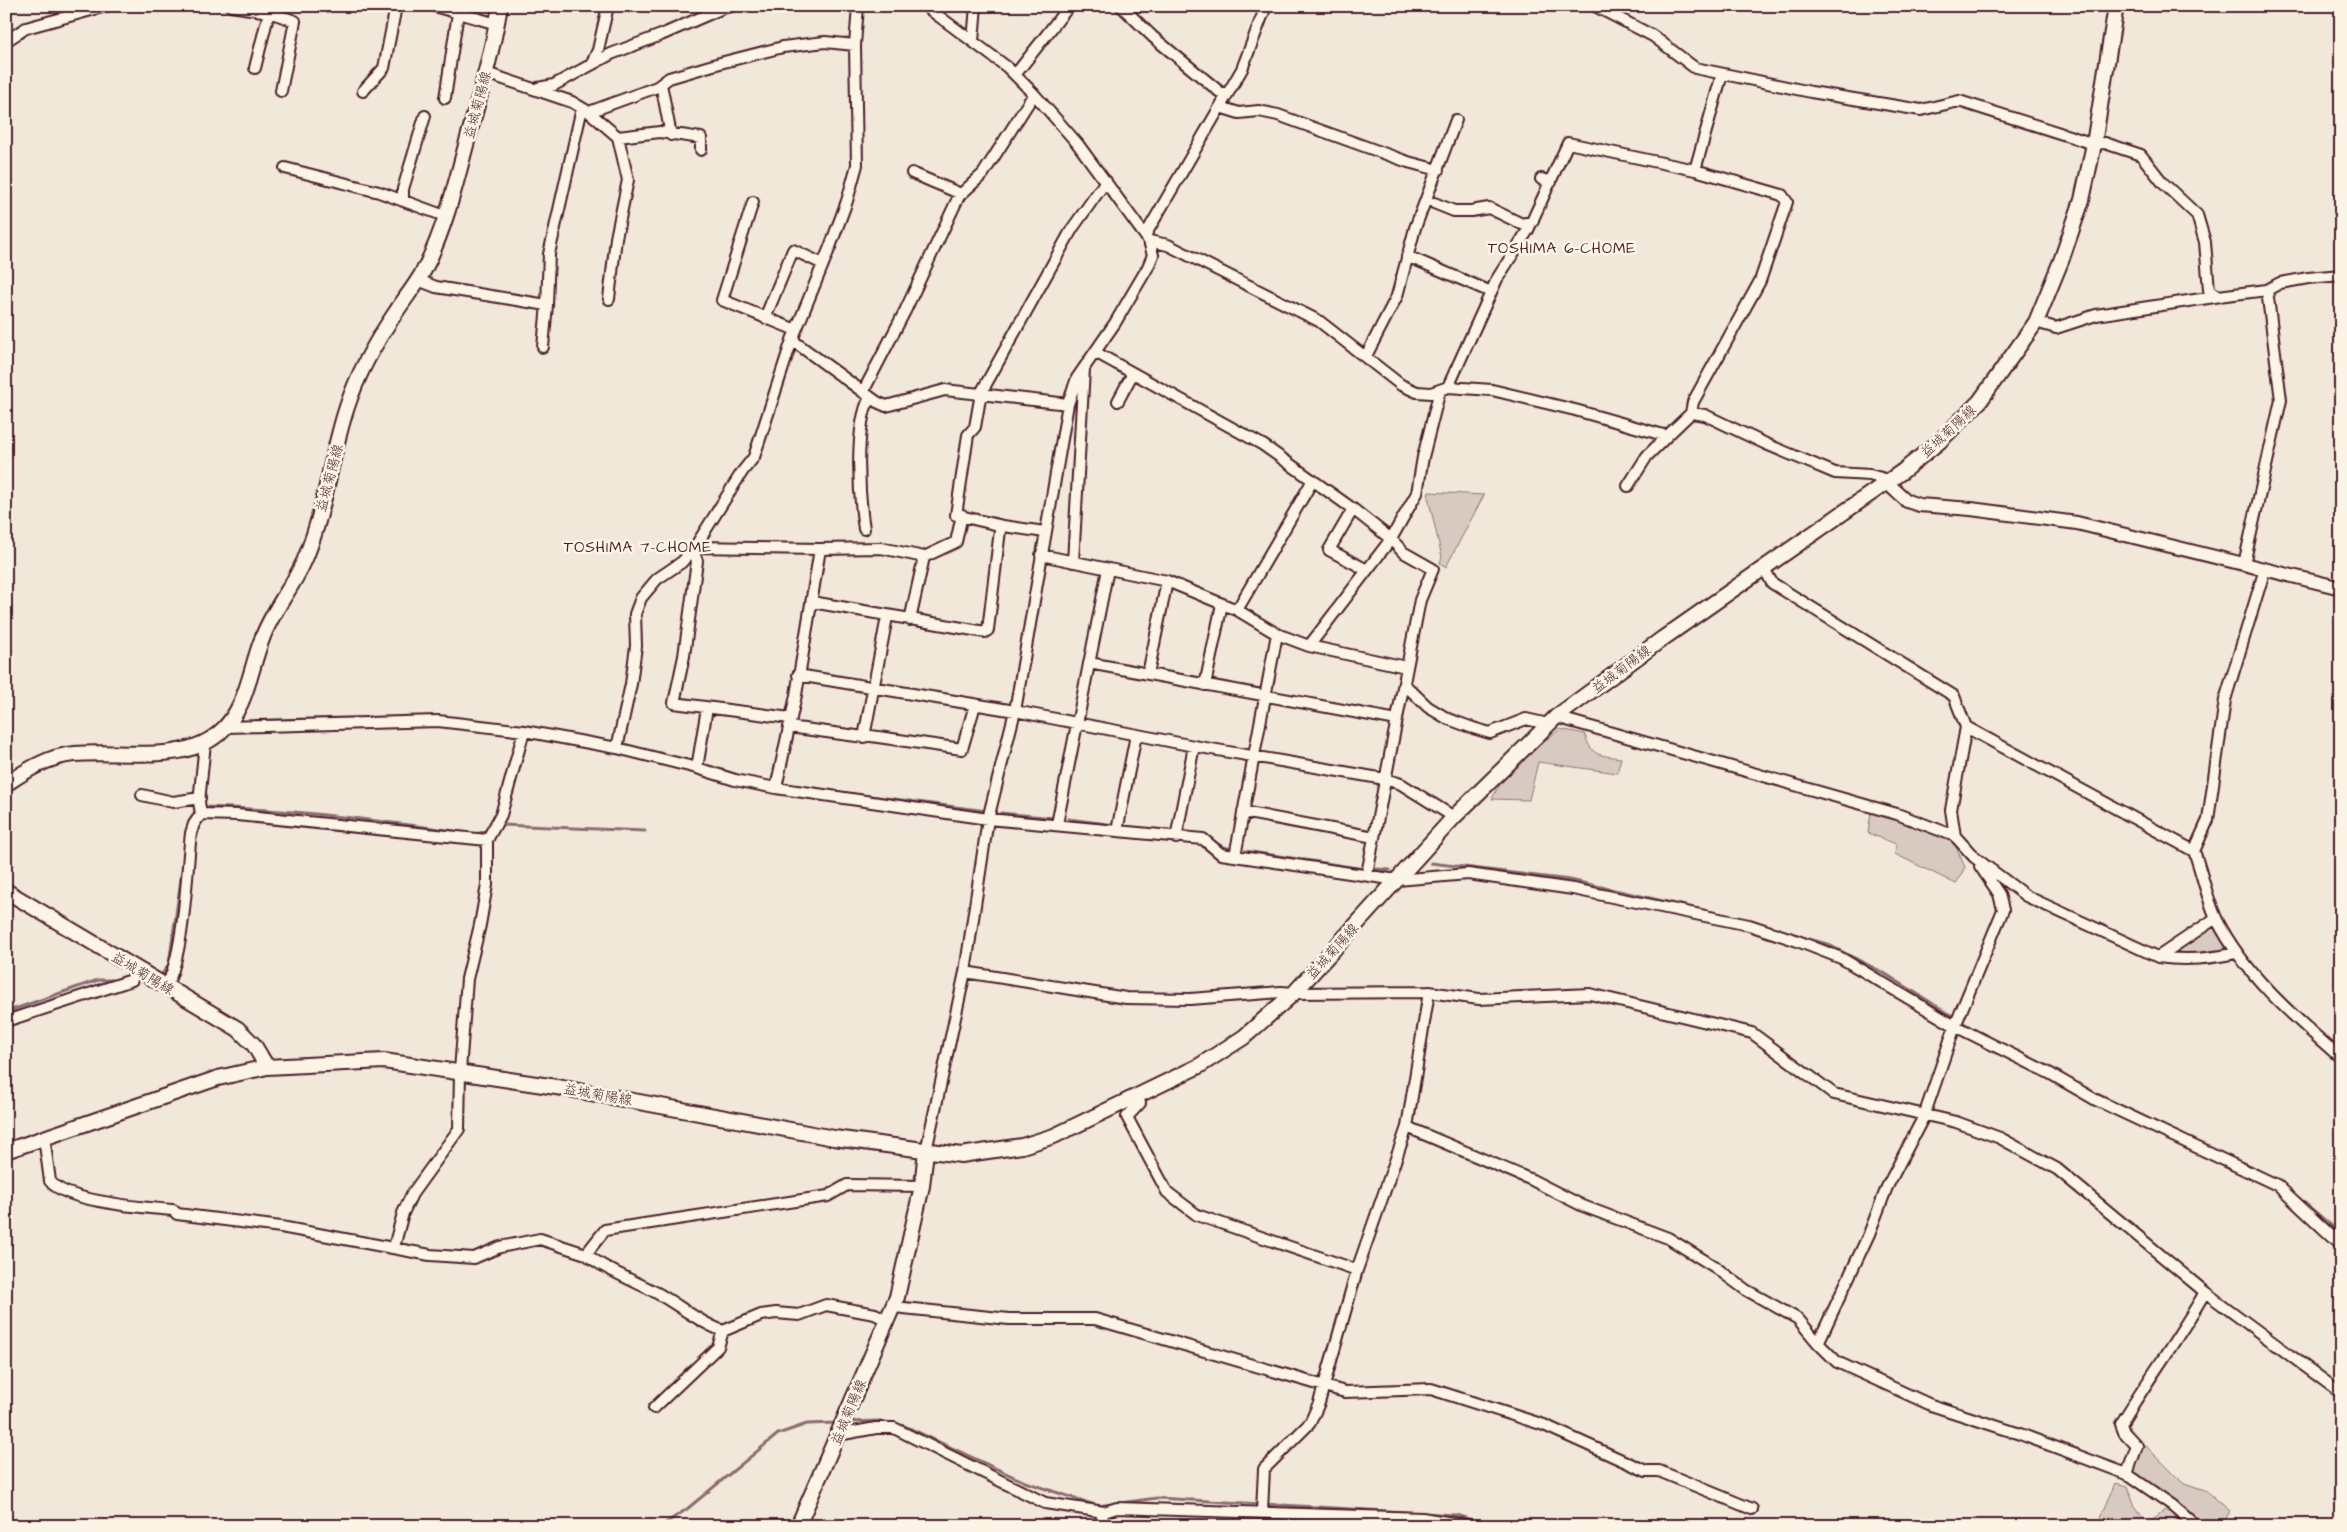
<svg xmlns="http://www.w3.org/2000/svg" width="2347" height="1532" font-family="'Architects Daughter','Klee One',sans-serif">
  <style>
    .green { fill: #d8cac0; stroke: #917476 }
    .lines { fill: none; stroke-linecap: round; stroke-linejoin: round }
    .stream { stroke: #8b6d6f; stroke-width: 3 }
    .minor-casing { stroke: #4a1f2b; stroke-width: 14 }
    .tertiary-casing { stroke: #4a1f2b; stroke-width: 16 }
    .secondary-casing { stroke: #4a1f2b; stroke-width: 18 }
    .minor { stroke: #fcf5e5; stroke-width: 10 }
    .tertiary { stroke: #fcf5e5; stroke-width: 12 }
    .secondary { stroke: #fcf5e5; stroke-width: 14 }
    .labels { text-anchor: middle; stroke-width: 5; stroke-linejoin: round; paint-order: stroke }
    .street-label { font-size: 14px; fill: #4a1f2b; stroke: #fcf5e5 }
    .neighbourhood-label { font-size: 15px; letter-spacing: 1px; fill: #4a1f2b; stroke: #fcf5e5 }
  </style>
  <rect width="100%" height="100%" fill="#f1e8da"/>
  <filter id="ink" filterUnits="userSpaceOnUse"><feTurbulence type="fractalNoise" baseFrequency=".02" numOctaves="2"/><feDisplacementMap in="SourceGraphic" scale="10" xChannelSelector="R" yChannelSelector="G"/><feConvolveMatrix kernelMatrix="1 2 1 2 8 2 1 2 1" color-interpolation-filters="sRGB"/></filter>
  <g filter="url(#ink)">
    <path class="green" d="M1429,492L1484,495L1446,567L1440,563L1442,557L1428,497Z
      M1560,729L1585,734C1591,757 1600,755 1621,758L1617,773L1538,762L1529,800L1492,799C1505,770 1535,748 1560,729Z
      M1871,812L1950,834L1965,867L1956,884L1895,854L1896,844L1868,833Z
      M2216,922L2230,949L2223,953L2167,955Z
      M2145,1445L2184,1484L2208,1492L2230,1511L2222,1526H2205L2131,1473L2140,1446Z
      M2116,1483L2127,1486L2135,1507L2147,1523L2165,1510L2175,1514V1526H2097Z"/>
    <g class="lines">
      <path class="stream" d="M702,764L744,777
        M807,788L987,811
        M204,807C295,809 386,822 477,834L488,830
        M1001,813L1054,818
        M1068,819L1115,825
        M502,825L645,831
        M1130,827L1143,828
        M187,831L193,814L197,810
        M1191,833C1213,834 1213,846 1228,848
        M1245,851L1364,869
        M1431,863L1570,880L1734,917
        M1376,869L1390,870
        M1788,933L1827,944L1884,973L1954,1017
        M162,974L169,964L183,865
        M6,1012L98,980H121
        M1962,1022L1980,1033
        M2083,1087L2172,1130
        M2209,1148L2258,1170
        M2279,1181L2341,1234
        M847,1422L880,1421L905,1426L1025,1482L1098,1506L1157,1498L1456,1515L1490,1526
        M661,1526L687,1509L778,1434L807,1424L838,1423"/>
      <g class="minor-casing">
        <path id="minor" d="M231,6L269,12L272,11L274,6
          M434,6L497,24
          M925,6L1007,67L1034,94L1077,143L1149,241L1153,255L1148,267L1115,323L1077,378L1068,404L1015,711L988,819L965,972L926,1151
          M1121,6L1153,37L1226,97
          M1595,6L1653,36L1695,68L1811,92L1921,110L1959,101L2094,144L2105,143L2141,155L2163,183L2197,215L2205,242L2209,290L2218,296L2267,290L2280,283L2308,278L2341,275
          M6,41L26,28L106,6
          M973,41L976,6
          M591,65L598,50L608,6
          M255,68L269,12L295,21L281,91
          M486,73L572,102L589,112L618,137L628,180L616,238L609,299
          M1015,75L1069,6
          M661,84L671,135
          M538,88L554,85L611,54L661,35L723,8L732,6
          M363,91L384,68L396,6
          M445,98L458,13
          M1220,107L1239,113L1259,111L1278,115L1408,162L1438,170
          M589,112L657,87L669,78L720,63L783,47L825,42L855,45
          M618,137L660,132L701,138V150
          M285,168L379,192L445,216
          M912,173L961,194
          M1541,179L1551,182
          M403,201V189L425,116
          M753,202L722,300L796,330
          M1434,203L1454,211H1471L1489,208L1522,224L1533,221
          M1146,234L1242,69L1266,6
          M1149,241L1168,245L1319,321L1401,385L1417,392L1431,393L1448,387L1492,390L1575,410L1667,436L1691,413L1705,415L1766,444L1835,473L1870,475L1889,480
          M1407,256L1491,292
          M418,280L436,287L547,305
          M765,318L793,250L823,264
          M2036,322L2056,328L2096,315L2221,296
          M792,340L877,402L886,406L945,390L1068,404
          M543,347L547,305L549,254L582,108
          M1095,352L1263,445L1353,509L1391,539L1403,552L1433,569L1420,600L1367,874
          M1366,356L1397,296L1415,228L1456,120
          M1448,387L1497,279L1528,230L1568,143L1695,170L1722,74
          M863,392L905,311L959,196L983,174L1034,94
          M1118,401L1133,373
          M1691,413L1693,402L1760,281L1787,202L1782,195L1695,170
          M1628,486L1647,456L1667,436
          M1353,509L1329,550L1367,570
          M1003,526L956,515L968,435L975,427L981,393L1072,229L1106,181
          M864,529C859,495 854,427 870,397
          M695,547L820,549L796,695L776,788
          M819,549L881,548L924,557L956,542L962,515
          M693,550L697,561L684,656L674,703L790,718
          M1041,555L1167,581L1237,610L1277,634L1309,646L1406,667
          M1073,562L1084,369
          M2244,564L2281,400L2267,290
          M1764,568L1772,583L1954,696L1966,727L1951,810L1955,836
          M2265,569L2225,700L2208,820L2194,851C2202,873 2207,899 2217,920C2245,975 2294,1017 2341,1058
          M812,602L985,632L988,630L1000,530L1003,526L1045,532
          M1237,610L1313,480
          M910,620L924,557
          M1309,646L1391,539L1417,493L1423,457L1440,390
          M1089,663L1397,720
          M1148,674L1167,581
          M798,675L1015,711L1194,746L1385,779L1401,784L1454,817
          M1404,684L1428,707L1448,719L1473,728L1490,733L1526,719L1548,724
          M1205,685L1222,604
          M1556,717L1897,814L1955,836L1974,857L2026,896L2158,957L2216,918
          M226,727L438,721L524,731L617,748L697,768L735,780L776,788L988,819L1203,839L1221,854L1397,880L1468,874L1573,889L1749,925L1795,940L1841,958L1955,1026L2049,1073L2096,1100L2277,1185L2341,1245
          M789,727L864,737L887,617
          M1966,727L2194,851
          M864,735L962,749L975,705
          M617,748L631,684L636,646L635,614L641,598L657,579L682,562L695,547L742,472L754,457L792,340L830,247L847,201L857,165L855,45L858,6
          M697,768L707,708
          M142,795L173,802L200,798
          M1243,812L1374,837
          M201,814L237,815L487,840
          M1057,824L1108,569
          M1117,831L1136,735
          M1176,838L1194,746
          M1235,856L1277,634
          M2158,957C2185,961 2210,959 2236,953
          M965,972L1126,998L1190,999L1281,992L1294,993L1429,992L1479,999L1590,994L1752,1033L1834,1094L1956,1122L2000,1138L2057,1169L2205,1292L2341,1393
          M166,987C185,950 186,877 191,833L194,824L201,814L199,802L205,743
          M6,1021L132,980
          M1137,1096L1140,1103L1127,1117L1167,1192L1197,1215L1357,1270
          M1407,1127L1532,1180L1583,1206L1668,1238L1715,1267L1746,1290L1798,1319L1818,1343L1837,1362L1931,1405L2020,1434L2127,1474L2172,1505L2196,1526
          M44,1137L50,1181C65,1202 147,1208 173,1210L177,1214L281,1227L430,1255L474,1258L500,1247L540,1239L586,1254L605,1230L828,1196L847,1185L922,1186
          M394,1247L403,1213L412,1194L459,1129L460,1071L467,979L480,925L487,885V840L501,815L524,731
          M586,1254C607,1271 633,1280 657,1293C679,1305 698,1322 723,1331
          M894,1307L1009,1319H1095L1345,1392L1431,1389L1544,1425L1646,1471H1659L1752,1509
          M1818,1343L1869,1234L1887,1187L1924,1116L1955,1026L2003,910L1999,894L1980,866
          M654,1408L718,1347L723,1331L761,1315L776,1313L799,1315L826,1305L875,1314L888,1321
          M838,1435L876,1428H894L1045,1503L1104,1512L1117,1508L1422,1518L1471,1526
          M2127,1474L2137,1446L2124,1432L2121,1424C2148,1379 2179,1338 2205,1292
          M1262,1511L1264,1469L1310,1423L1319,1403L1357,1270L1407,1127L1429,992
          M1099,1526L1104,1512"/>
      </g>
      <g class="tertiary-casing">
        <path id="tertiary" d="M1886,482L1907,501L1919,505L1971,509L2077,523L2341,588"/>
      </g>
      <g class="secondary-casing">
        <path id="secondary" d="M6,784C27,770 49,756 75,754C120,750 182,764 218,734C247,710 249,672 262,639C273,608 296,584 307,554C326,506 331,455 347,407C358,373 376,341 396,312C405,298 416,285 424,270C444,231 455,187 466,145C479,99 492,53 500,6
          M6,891L238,1029L254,1045L267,1067
          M6,1151L218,1078L267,1067L384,1061L563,1088L834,1138L961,1155L1022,1146L1054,1136L1199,1066L1244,1037L1294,993L1454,817L1556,717L1662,639L1903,471L1940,441L1980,401L2036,322L2061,261L2082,200L2094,144L2116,6
          M798,1526L897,1297L922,1186L926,1151"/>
      </g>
      <use href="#minor" class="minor"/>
      <use href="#tertiary" class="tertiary"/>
      <use href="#secondary" class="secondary"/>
    </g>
  </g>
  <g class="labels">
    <g class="street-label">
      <text transform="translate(477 105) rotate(-75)" y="5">益城菊陽線</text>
      <text transform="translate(1948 431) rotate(-43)" y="5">益城菊陽線</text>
      <text transform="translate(329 478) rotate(-75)" y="5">益城菊陽線</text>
      <text transform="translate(1621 669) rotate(-37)" y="5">益城菊陽線</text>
      <text transform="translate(1332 951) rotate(-48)" y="5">益城菊陽線</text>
      <text transform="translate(143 973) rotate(31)" y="5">益城菊陽線</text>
      <text transform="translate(598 1094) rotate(10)" y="5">益城菊陽線</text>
      <text transform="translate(848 1412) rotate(-67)" y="5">益城菊陽線</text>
    </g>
    <g class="neighbourhood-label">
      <text x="1562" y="253">TOSHIMA 6-CHOME</text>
      <text x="638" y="552">TOSHIMA 7-CHOME</text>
    </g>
  </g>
  <rect width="2347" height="1532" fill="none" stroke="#fcf5e5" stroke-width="25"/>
  <rect x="12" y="12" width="2322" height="1507" fill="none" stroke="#4a1f2b" stroke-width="2" filter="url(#ink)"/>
</svg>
